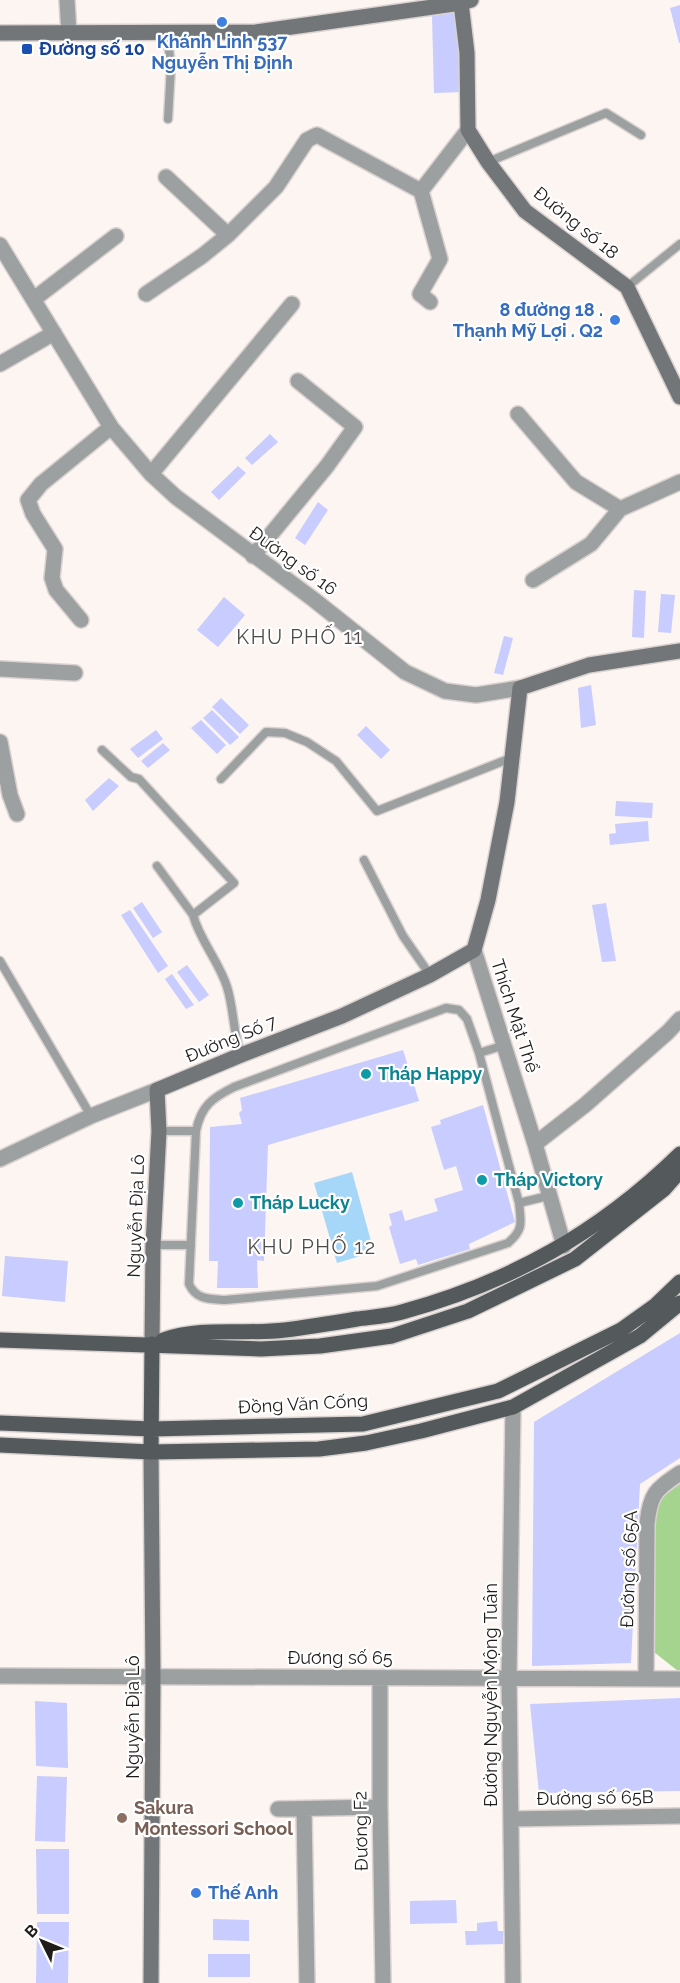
<svg xmlns="http://www.w3.org/2000/svg" width="680" height="1983" font-family="Raleway,sans-serif">
  <style>
    .green { fill: #a5d48e }
    .water { fill: #a6d7f9 }
    .building { fill: #c8ccfe }
    .lines { fill: none; stroke-linecap: round; stroke-linejoin: round }
    .lane-casing { stroke: #d9d2d0; stroke-width: 11 }
    .street-casing { stroke: #d9d2d0; stroke-width: 18 }
    .secondary-casing { stroke: #d9d2d0; stroke-width: 18 }
    .primary-casing { stroke: #d9d2d0; stroke-width: 18 }
    .lane { stroke: #9da0a1; stroke-width: 8 }
    .street { stroke: #9da0a1; stroke-width: 15 }
    .secondary { stroke: #727678; stroke-width: 15 }
    .primary { stroke: #54595b; stroke-width: 15 }
    .shop-dot { fill: #3f7fe0; stroke: #fff; stroke-width: 2 }
    .transit-dot { fill: #1a4fb4; stroke: #fff; stroke-width: 2 }
    .culture-dot { fill: #0f9aa8; stroke: #fff; stroke-width: 2 }
    .education-dot { fill: #8d6e63; stroke: #fff; stroke-width: 2 }
    .labels { text-anchor: middle; stroke-width: 4.5; stroke-linejoin: round; paint-order: stroke }
    .shop-label { font-size: 18px; font-weight: bold; fill: #366cbe; stroke: #fff }
    .transit-label { font-size: 18px; font-weight: bold; fill: #164399; stroke: #fff; text-anchor: start }
    .street-label { font-size: 18px; fill: #1f1c1b; stroke: #fff }
    .culture-label { font-size: 18px; font-weight: bold; fill: #0d838f; stroke: #fff; text-anchor: start }
    .education-label { font-size: 18px; font-weight: bold; fill: #785e54; stroke: #fff; text-anchor: start }
    .neighbourhood-label { font-size: 20px; letter-spacing: 1.5px; fill: #504b48; stroke: #fff }
  </style>
  <rect width="100%" height="100%" fill="#fcf5f2"/>
  <path class="green" d="M680,1484V1671H678L654,1652L655,1502Z"/>
  <path class="water" d="M352,1172L374,1252L337,1263L314,1183Z"/>
  <path class="building" d="M680,5V43H679L670,8Z
    M458,12L464,92L434,93L432,16Z
    M270,434L278,442L252,465L245,458Z
    M238,466L246,473L219,500L211,492Z
    M318,502L328,510L305,545L295,538Z
    M634,590L646,591L644,638L632,637Z
    M661,594L675,595L671,633L658,632Z
    M224,597L245,615L218,647L197,630Z
    M504,636L513,638L503,675L494,673Z
    M591,685L596,725L581,728L578,688Z
    M221,698L249,725L240,734L212,707Z
    M212,710L239,737L230,745L203,718Z
    M201,720L226,745L217,754L191,728Z
    M366,726L390,750L381,759L357,735Z
    M156,730L163,739L138,758L130,749Z
    M163,743L170,750L148,768L141,761Z
    M109,778L119,786L93,811L85,800Z
    M616,801L653,803L652,818L615,816Z
    M648,821L649,841L610,845L609,834L616,833L615,824Z
    M142,902L162,932L153,938L133,908Z
    M606,903L616,961L602,962L592,905Z
    M130,910L168,966L158,973L121,915Z
    M187,965L209,995L199,1002L177,972Z
    M172,974L194,1005L186,1009L165,979Z
    M403,1050L419,1101L268,1145L264,1261L257,1260L258,1288H217L218,1261H209L210,1127L242,1124L239,1113L242,1110L240,1098Z
    M483,1105L515,1222L469,1244L470,1249L418,1265L416,1259L400,1264L389,1227L392,1225L389,1214L402,1210L405,1221L438,1211L434,1199L463,1190L456,1166L444,1170L431,1127L441,1124L440,1120Z
    M5,1256L68,1261L65,1302L2,1296Z
    M680,1333V1458L640,1484L631,1663L532,1666L534,1422Z
    M680,1698V1791L539,1793L530,1704Z
    M35,1701L67,1703L68,1768L36,1766Z
    M37,1776L67,1777L65,1842L35,1841Z
    M36,1849H69V1914H37Z
    M456,1900L457,1923L410,1924V1901Z
    M213,1919L249,1920V1941L213,1940Z
    M497,1921L498,1931H503V1944L466,1945L465,1931H477V1923Z
    M37,1922H69L68,1983H36Z
    M208,1954H250V1977H208Z"/>
  <g class="lines">
    <g class="lane-casing">
      <path id="lane" d="M167,33L171,66L168,119
        M488,162L606,113L641,135
        M627,287L680,244
        M102,750L131,777L139,779L234,883L193,915L157,866
        M221,779L266,732L285,733L307,742L336,761L377,811L511,758
        M364,860L403,936L430,975
        M193,915C200,941 219,961 227,987C234,1009 233,1033 241,1055
        M0,961L91,1116
        M446,1008L459,1010L467,1019L479,1053L519,1203C521,1223 524,1229 508,1243L377,1286L225,1300C210,1299 196,1300 189,1284L196,1131C201,1106 212,1098 234,1087Z
        M479,1053L505,1045
        M159,1131H196
        M519,1203L548,1196
        M153,1245H191"/>
    </g>
    <g class="street-casing">
      <path id="street" d="M67,0L69,34
        M166,177L228,235L276,187L307,140L317,135L421,191
        M0,245L111,427L151,474L176,497L313,599L405,672L445,691L476,695L520,688
        M146,294L202,256L228,235
        M34,299L116,236
        M430,302L420,294L440,259L421,191L468,130
        M0,364L54,333
        M518,414L576,482L620,509L680,482
        M151,474L292,304
        M253,556L327,466L355,427L298,381
        M533,580L591,544L620,509
        M81,620L56,590L52,578L55,549L33,514L28,500L41,484L111,427
        M0,669L75,673
        M0,742L10,795L17,814
        M474,950L535,1144L564,1246
        M535,1144L585,1105L668,1032L680,1019
        M0,1159L91,1116L157,1090
        M513,1407L509,1678L513,1983
        M0,1676L680,1679
        M380,1678V1807L383,1983
        M646,1679L647,1524C650,1494 655,1490 680,1473
        M278,1809L380,1807
        M304,1809L307,1983
        M511,1819L680,1816"/>
    </g>
    <g class="secondary-casing">
      <path id="secondary" d="M461,3L467,53L468,130L488,162L525,211L627,287L680,397
        M0,33L256,32L461,3L471,0
        M152,1344L153,1245L159,1131L157,1090L241,1055L342,1016L430,975L474,950L488,900L507,802L520,688L589,665L680,651
        M151,1452L153,1677L151,1983"/>
    </g>
    <g class="primary-casing">
      <path id="primary" d="M0,1340L261,1349L320,1346L392,1336L468,1311L575,1259L664,1189L680,1171
        M163,1340C203,1326 244,1335 285,1330C309,1327 333,1323 357,1319C372,1317 388,1316 402,1312C511,1282 599,1233 680,1154
        M0,1423L152,1429L363,1424L498,1391L621,1330L656,1305L680,1282
        M0,1445L151,1452L319,1449L366,1443L421,1431L513,1407L640,1336L680,1303
        M151,1452L152,1344"/>
    </g>
    <use href="#lane" class="lane"/>
    <use href="#street" class="street"/>
    <use href="#secondary" class="secondary"/>
    <use href="#primary" class="primary"/>
  </g>
  <g class="shop-dot">
    <circle cx="222" cy="22" r="6"/>
    <circle cx="615" cy="320" r="6"/>
    <circle cx="196" cy="1893" r="6"/>
  </g>
  <rect class="transit-dot" x="21" y="43" width="12" height="12" rx="3"/>
  <g class="culture-dot">
    <circle cx="366" cy="1074" r="6"/>
    <circle cx="482" cy="1180" r="6"/>
    <circle cx="238" cy="1203" r="6"/>
  </g>
  <circle class="education-dot" cx="122" cy="1818" r="6"/>
  <g class="labels">
    <g class="shop-label">
      <text x="222" y="48">Khánh Linh 537<tspan x="222" dy="21">Nguyễn Thị Định</tspan></text>
      <text x="603" y="316" text-anchor="end">8 đường 18 .<tspan x="603" dy="21">Thạnh Mỹ Lợi . Q2</tspan></text>
      <text x="208" y="1899" text-anchor="start">Thế Anh</text>
    </g>
    <g class="transit-label">
      <text x="39" y="55">Đường số 10</text>
    </g>
    <g class="street-label">
      <text transform="translate(576 223) rotate(39)" y="6">Đường số 18</text>
      <text transform="translate(293 561) rotate(36)" y="6">Đường số 16</text>
      <text transform="translate(515 1016) rotate(72)" y="6">Thích Mật Thể</text>
      <text transform="translate(231 1039) rotate(-22)" y="6">Đường Số 7</text>
      <text transform="translate(136 1216) rotate(-88)" y="6">Nguyễn Địa Lô</text>
      <text transform="translate(303 1404) rotate(-3)" y="6">Đồng Văn Cống</text>
      <text transform="translate(629 1569) rotate(-88)" y="6">Đường số 65A</text>
      <text x="340" y="1664">Đương số 65</text>
      <text transform="translate(491 1695) rotate(-90)" y="6">Đường Nguyễn Mộng Tuân</text>
      <text transform="translate(133 1717) rotate(-90)" y="6">Nguyễn Địa Lô</text>
      <text transform="translate(595 1798) rotate(-1)" y="6">Đường số 65B</text>
      <text transform="translate(361 1831) rotate(-91)" y="6">Đương F2</text>
    </g>
    <g class="culture-label">
      <text x="378" y="1080">Tháp Happy</text>
      <text x="494" y="1186">Tháp Victory</text>
      <text x="250" y="1209">Tháp Lucky</text>
    </g>
    <g class="education-label">
      <text x="134" y="1814">Sakura<tspan x="134" dy="21">Montessori School</tspan></text>
    </g>
    <g class="neighbourhood-label">
      <text x="300" y="644">KHU PHỐ 11</text>
      <text x="312" y="1254">KHU PHỐ 12</text>
    </g>
  </g>
  <g transform="translate(42 1941) rotate(313)" stroke="#ffffff" stroke-width="4.5" paint-order="stroke">
  <path d="M0-4.5L10 22L0 15L-10 22Z" fill="#1f1c1b"/>
  <text y="-9" font-size="16" font-weight="bold" text-anchor="middle" fill="#1f1c1b">B</text>
  </g>
</svg>
